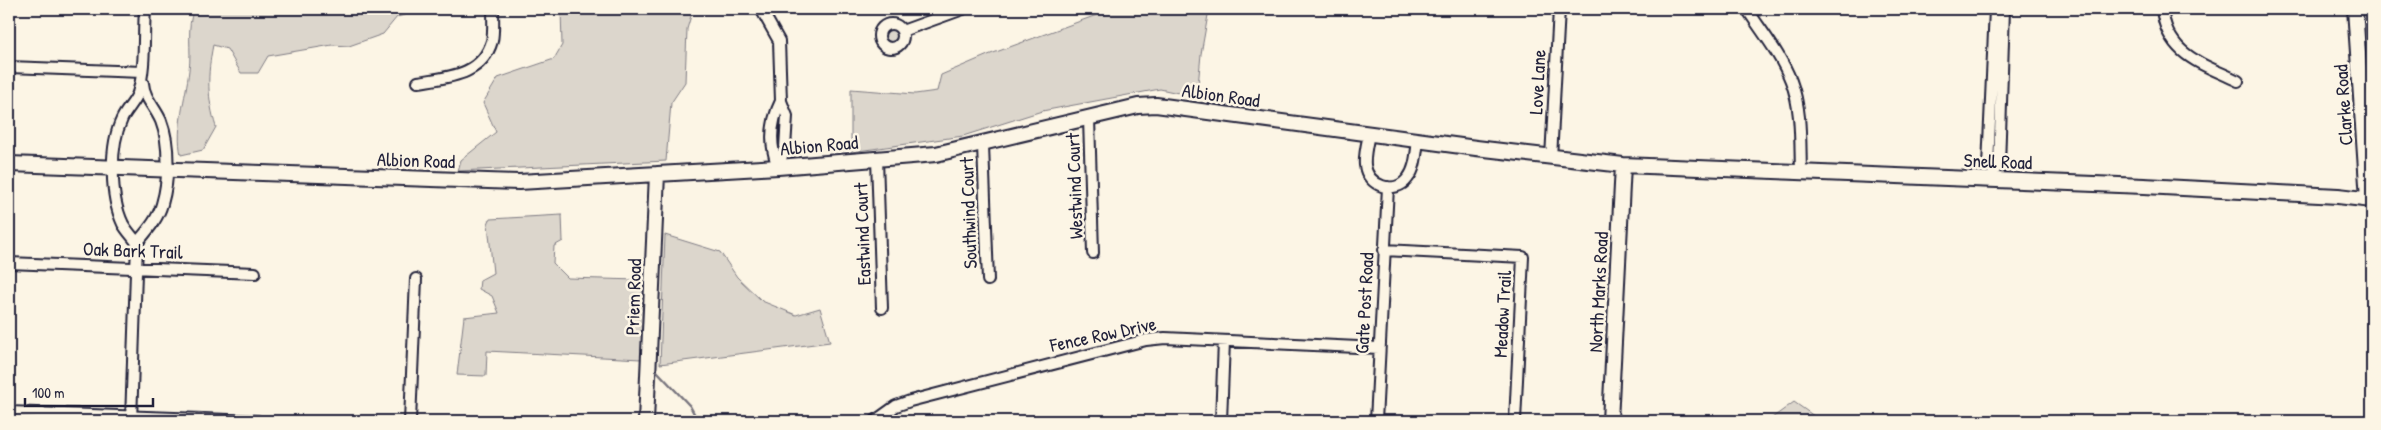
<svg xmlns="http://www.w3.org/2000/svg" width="2381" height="430" font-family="'Patrick Hand',sans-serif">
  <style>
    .green { fill: #dcd6cc; stroke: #7f7c84 }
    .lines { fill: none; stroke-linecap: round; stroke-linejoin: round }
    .stream { stroke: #78757e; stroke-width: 2.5 }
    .street-casing { stroke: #22223b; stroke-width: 14 }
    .secondary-casing { stroke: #22223b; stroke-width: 18 }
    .street { stroke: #fcf5e5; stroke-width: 10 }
    .secondary { stroke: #fcf5e5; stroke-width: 14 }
    .labels { text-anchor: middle; stroke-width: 5; stroke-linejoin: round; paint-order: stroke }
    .street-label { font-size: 19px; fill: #22223b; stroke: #fcf5e5 }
  </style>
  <rect width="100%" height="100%" fill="#fcf5e5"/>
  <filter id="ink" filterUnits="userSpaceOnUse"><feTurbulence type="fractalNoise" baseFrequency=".02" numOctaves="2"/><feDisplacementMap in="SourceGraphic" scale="10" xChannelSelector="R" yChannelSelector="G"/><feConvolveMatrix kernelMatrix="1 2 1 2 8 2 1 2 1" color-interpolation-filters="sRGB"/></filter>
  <g filter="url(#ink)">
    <path class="green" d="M194,9H426L397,17L383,34L349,46L332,45L268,56L258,73H241L227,49L213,45C207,75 207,98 216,127L203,150L181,155C175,127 186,98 189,70C192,49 186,28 194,9Z
      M561,9H693L687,29L685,82L671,103L666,161L458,171L461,160L496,132L483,103L498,78L554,59L562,45Z
      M1113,9H1217L1208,15L1201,54L1197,97L1160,89L1042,111L963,136L851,152V89L915,94L937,91L941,75L988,55Z
      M885.5 36a5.5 5.5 0 1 1 11 0a5.5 5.5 0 1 1-11 0Z
      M562,215L563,241L554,246L553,263L568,278L638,280L644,289L641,359L487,351L486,376L457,375L464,317L499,313L492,296L479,289L480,280L493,273L488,224L490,219Z
      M665,235L720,252L737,277L762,301L796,315L820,308L830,342L660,364Z
      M1794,402L1821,421H1768Z
      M1325,417L1330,421H1288L1290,418Z"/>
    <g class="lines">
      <path class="stream" d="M656,370L690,406L698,421"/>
      <g class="street-casing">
        <path id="street" d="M761,9L779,41L781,101L787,116L785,148L778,167
          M1747,9C1762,32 1781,55 1791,81C1802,110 1800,142 1801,172
          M1995,9L1988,166L1994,170L1999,166L2004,9
          M2162,9C2167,55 2201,63 2238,81
          M879 36a12 12 0 1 1 24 0a12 12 0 1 1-24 0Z
          M902,31L963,9
          M9,67L142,72
          M418,82C448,77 482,76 492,41C494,31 493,19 493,9
          M1089,118L1093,253
          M1369,134C1367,144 1364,155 1365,165C1367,186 1395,196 1408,178C1416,168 1416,153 1418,141
          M983,145L988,280
          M1551,158L1559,9
          M877,159L882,308
          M778,167C769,144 770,123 781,101
          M137,243C147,231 158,219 162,204C169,180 170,144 161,121C155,107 144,98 143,83
          M1384,250L1523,257L1515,421
          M9,263L255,273
          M9,412L257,421
          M131,421L137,243C133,237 127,231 123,224C110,197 109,146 122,119C126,110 135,102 138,93C146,67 143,36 145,9
          M410,421L416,279
          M875,421L896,406L910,401L1146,340L1165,338L1379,348
          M1221,421L1224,341
          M1376,421L1388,187"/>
      </g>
      <g class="secondary-casing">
        <path id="secondary" d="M2355,9L2368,199
          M9,164L519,182L778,167L936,154L1138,106L1156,105L1476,148L1623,165L2144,186L2338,196L2372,200
          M646,421L657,174
          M1610,421L1623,165"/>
      </g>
      <use href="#street" class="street"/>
      <use href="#secondary" class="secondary"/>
    </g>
  </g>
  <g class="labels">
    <g class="street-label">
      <text transform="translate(1537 82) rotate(-87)" y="7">Love Lane</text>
      <text transform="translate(1221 95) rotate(8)" y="7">Albion Road</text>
      <text transform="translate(2343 105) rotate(-94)" y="7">Clarke Road</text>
      <text transform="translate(819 145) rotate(-5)" y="7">Albion Road</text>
      <text transform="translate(416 160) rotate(2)" y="7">Albion Road</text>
      <text transform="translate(1998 161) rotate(2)" y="7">Snell Road</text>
      <text transform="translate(1074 186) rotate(-92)" y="7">Westwind Court</text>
      <text transform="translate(968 213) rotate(-92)" y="7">Southwind Court</text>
      <text transform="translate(862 234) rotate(-92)" y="7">Eastwind Court</text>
      <text transform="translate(133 250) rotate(2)" y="7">Oak Bark Trail</text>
      <text transform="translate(1598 292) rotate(-87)" y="7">North Marks Road</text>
      <text transform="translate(633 297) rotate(-88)" y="7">Priem Road</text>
      <text transform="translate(1364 303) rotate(-87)" y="7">Gate Post Road</text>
      <text transform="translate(1502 314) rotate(-87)" y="7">Meadow Trail</text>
      <text transform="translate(1103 334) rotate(-12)" y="7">Fence Row Drive</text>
    </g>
  </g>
  <rect width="2381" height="430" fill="none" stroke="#fcf5e5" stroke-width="30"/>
  <rect x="15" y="15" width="2351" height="400" fill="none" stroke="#22223b" stroke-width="2" filter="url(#ink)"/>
  <path d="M25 398v8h128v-8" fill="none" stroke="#22223b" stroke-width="2.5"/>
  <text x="32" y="398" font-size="15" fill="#22223b" stroke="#fcf5e5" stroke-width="4" paint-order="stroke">100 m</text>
</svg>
